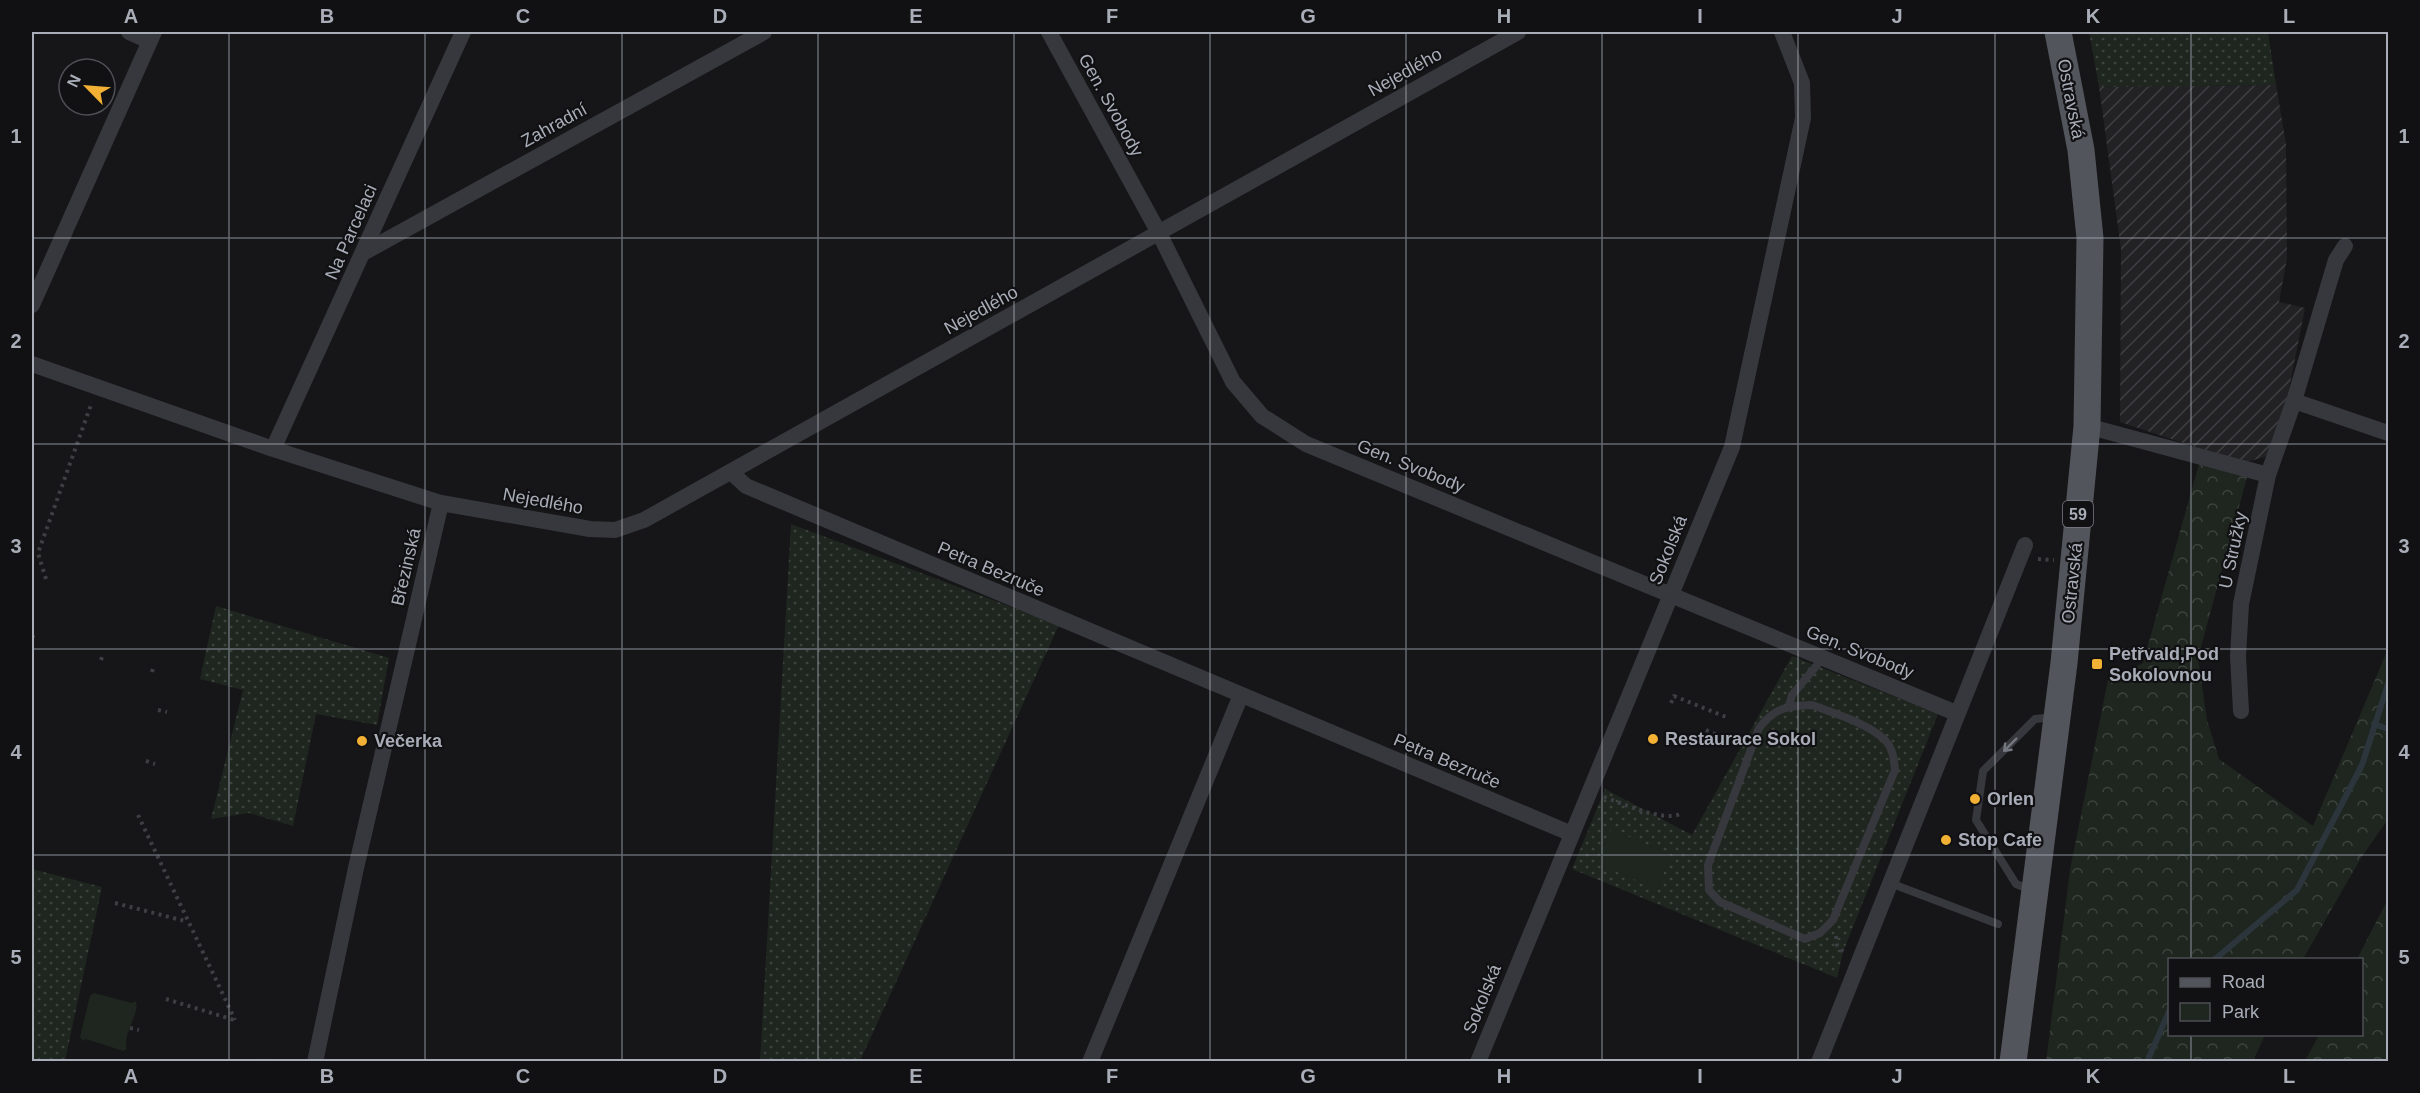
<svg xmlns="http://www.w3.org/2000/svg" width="2420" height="1093" font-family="Helvetica,sans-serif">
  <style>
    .industrial { fill: url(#industrial-furrows) }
    .grass { fill: url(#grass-dots) }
    .forest { fill: url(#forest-crowns) }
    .green { fill: #1e261f }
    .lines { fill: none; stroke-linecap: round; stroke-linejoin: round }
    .stream { stroke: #2c353c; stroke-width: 6 }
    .path { stroke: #3d3f44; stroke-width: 4; stroke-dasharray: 3 4.5; stroke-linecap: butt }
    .service { stroke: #37383d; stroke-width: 8 }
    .minor { stroke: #37383d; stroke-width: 16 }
    .primary { stroke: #53555c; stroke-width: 27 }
    .oneway { stroke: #757881 }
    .grid { fill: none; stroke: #a8adb8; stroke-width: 1.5; stroke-opacity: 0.55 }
    .poi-dot { fill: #f2b134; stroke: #111113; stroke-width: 2 }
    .labels { text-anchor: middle; stroke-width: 4.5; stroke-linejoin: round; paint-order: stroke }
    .shield { fill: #111113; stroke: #7b7e86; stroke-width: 1.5 }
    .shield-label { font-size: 16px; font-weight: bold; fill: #a8adb8 }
    .street-label { font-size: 18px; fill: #a8adb8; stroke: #111113 }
    .poi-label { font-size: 18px; font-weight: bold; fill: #a8adb8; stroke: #111113; text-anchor: start }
    .neatline { fill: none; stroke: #a8adb8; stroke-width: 2 }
    .grid-label { font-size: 20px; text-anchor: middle; font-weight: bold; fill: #a8adb8 }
  </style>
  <defs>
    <pattern id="industrial-furrows" width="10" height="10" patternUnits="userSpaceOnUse" patternTransform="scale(1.5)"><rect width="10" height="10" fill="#222225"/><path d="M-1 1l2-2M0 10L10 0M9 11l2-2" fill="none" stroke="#3f3f43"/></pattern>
    <pattern id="grass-dots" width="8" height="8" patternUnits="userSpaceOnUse" patternTransform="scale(1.5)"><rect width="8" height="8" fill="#1e261f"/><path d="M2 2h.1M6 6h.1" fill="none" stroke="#3c433d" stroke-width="1.8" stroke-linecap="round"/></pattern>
    <pattern id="forest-crowns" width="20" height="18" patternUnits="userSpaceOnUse" patternTransform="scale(1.5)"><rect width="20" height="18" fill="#1e261f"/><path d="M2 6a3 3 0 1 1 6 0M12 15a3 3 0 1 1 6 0" fill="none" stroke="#3c433d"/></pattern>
  </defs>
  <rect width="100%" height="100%" fill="#161618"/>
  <path class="industrial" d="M2276,85L2286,144L2287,258L2279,302L2305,308L2288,394L2268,456L2243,463L2120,422L2121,249L2099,87Z"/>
  <path class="grass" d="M2089,32H2268L2276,85L2099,87Z
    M791,524L1059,625L860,1061L760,1062Z
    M216,606L389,658L377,725L316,714L293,826L249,813L211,819L243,690L200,679Z
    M1792,656L1938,714L1843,952L1837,978L1572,869L1605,789L1692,835Z
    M32,869L102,887L65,1061L32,1060Z"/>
  <path class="forest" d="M2199,464L2247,477L2198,658L2207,720L2219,759L2313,826L2388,649V819L2361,858L2303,959L2170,960V1034L2265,1035L2253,1061L2046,1062L2070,870L2108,680L2143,663Z
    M2388,899V1061H2305L2319,1035L2362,1034V960L2357,959Z"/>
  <path class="green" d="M1611,829L1671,855L1657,889L1596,863Z
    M94,993L132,1003L136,1001C140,1014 122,1034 127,1049L123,1051L86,1039L83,1041L80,1037L90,996Z"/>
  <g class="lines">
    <path class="stream" d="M2374,724L2388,729
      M2214,960L2297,890L2362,765L2388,684
      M2147,1062L2170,1009"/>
    <path class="path" d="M2038,559L2054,560
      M46,579L38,553L92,402
      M32,636L34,638
      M101,660L102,657
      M152,672L153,668
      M1671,703L1674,696L1726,717
      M158,710L167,712
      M1706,730L1717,735
      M146,761L155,764
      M1604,797C1621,803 1663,822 1680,814
      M138,815L235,1020
      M115,903L185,921
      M1836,936L1837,945L1844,953
      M166,999L234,1020
      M130,1028L139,1030
      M265,1062L266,1056"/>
    <path class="service" d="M1812,705C1833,713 1867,723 1884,739C1893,748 1894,759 1895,770L1833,920L1820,933L1805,939L1720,902L1709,890L1708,865L1759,728C1775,708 1786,706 1812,705Z
      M1789,706L1792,695L1823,658
      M1890,883L1998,924
      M2031,890L2016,884L1976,820L1983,771L2035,719L2054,717"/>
    <path class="minor" d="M129,32L149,41
      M1049,32L1159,233L1233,382L1262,416L1306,444L1956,713
      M363,253L764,32
      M32,305L154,32
      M32,364L273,449L441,503L356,868L315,1062
      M2294,401L2388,433
      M2087,426L2268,475
      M273,449L463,32
      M731,472L746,486L1572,834
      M441,503L590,529L615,530L644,520L1518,32
      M2241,711L2238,656L2241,604L2268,475L2294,401L2336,260L2345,246
      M1090,1062L1241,695
      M1478,1062L1732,447L1803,118L1802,83L1782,32
      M1819,1062L2025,545"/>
    <path class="primary" d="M2013,1062L2064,663L2087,426L2090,238L2081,150L2058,32"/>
  </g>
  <defs><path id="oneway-shaft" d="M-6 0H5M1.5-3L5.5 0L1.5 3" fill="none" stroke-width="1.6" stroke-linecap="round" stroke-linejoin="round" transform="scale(1.5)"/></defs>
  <use class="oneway" href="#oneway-shaft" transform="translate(2010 745) rotate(135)"/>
  <path class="grid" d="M229,32V1062M425,32V1062M622,32V1062M818,32V1062M1014,32V1062M1210,32V1062M1406,32V1062M1602,32V1062M1798,32V1062M1995,32V1062M2191,32V960M32,238H2388M32,444H2388M32,649H2388M32,855H2388M2191,1034V1062"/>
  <g class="poi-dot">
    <rect x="2091" y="658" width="12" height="12" rx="3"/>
    <circle cx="1653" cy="739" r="6"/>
    <circle cx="362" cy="741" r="6"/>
    <circle cx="1975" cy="799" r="6"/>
    <circle cx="1946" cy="840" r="6"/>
  </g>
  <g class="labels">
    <rect class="shield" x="2063" y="501" width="30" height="26" rx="4.5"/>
    <g class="shield-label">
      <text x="2078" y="520">59</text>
    </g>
    <g class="street-label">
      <text transform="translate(1405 72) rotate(-29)" y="6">Nejedlého</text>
      <text transform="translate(2071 99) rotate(79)" y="6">Ostravská</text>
      <text transform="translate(1111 105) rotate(61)" y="6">Gen. Svobody</text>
      <text transform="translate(554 125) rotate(-29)" y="6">Zahradní</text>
      <text transform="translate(351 232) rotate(-66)" y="6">Na Parcelaci</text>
      <text transform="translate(981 310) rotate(-29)" y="6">Nejedlého</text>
      <text transform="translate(1411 466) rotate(22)" y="6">Gen. Svobody</text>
      <text transform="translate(543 501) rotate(10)" y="6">Nejedlého</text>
      <text transform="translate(1668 550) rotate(-68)" y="6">Sokolská</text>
      <text transform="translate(2233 550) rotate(-78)" y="6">U Stružky</text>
      <text transform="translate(406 567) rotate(-77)" y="6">Březinská</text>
      <text transform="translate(991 569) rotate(23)" y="6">Petra Bezruče</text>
      <text transform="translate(2072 583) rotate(-84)" y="6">Ostravská</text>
      <text transform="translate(1860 652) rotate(22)" y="6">Gen. Svobody</text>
      <text transform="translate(1447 761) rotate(23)" y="6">Petra Bezruče</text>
      <text transform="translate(1482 999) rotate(-68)" y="6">Sokolská</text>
    </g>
    <g class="poi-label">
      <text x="2109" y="660">Petřvald,Pod<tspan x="2109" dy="21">Sokolovnou</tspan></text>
      <text x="1665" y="745">Restaurace Sokol</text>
      <text x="374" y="747">Večerka</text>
      <text x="1987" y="805">Orlen</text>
      <text x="1958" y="846">Stop Cafe</text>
    </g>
  </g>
  <rect width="2420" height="1093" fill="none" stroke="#111113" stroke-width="66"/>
  <rect x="2168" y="958" width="195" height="78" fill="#111113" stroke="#4d4f55" stroke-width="1.5"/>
  <rect x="2180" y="978" width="30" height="9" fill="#53555c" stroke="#4d4f55" stroke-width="1.5"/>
  <text x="2222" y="988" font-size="18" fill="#a8adb8">Road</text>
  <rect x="2180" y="1003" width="30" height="18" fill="#1e261f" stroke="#4d4f55" stroke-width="1.5"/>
  <text x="2222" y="1018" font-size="18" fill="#a8adb8">Park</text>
  <g transform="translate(87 87) rotate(295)"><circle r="28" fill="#111113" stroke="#4d4f55" stroke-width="1.5"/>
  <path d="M0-4.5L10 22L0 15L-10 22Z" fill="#f2b134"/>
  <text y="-9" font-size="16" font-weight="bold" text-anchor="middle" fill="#a8adb8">N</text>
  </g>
  <rect x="33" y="33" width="2354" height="1027" class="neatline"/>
  <g class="grid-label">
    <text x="131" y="23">A</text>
    <text x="327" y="23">B</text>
    <text x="523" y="23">C</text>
    <text x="720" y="23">D</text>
    <text x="916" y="23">E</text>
    <text x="1112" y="23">F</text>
    <text x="1308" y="23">G</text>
    <text x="1504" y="23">H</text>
    <text x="1700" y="23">I</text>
    <text x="1897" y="23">J</text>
    <text x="2093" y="23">K</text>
    <text x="2289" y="23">L</text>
    <text x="16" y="143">1</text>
    <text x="2404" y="143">1</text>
    <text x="16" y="348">2</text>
    <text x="2404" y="348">2</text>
    <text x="16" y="553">3</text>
    <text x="2404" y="553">3</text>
    <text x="16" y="759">4</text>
    <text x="2404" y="759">4</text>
    <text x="16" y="964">5</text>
    <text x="2404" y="964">5</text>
    <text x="131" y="1083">A</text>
    <text x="327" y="1083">B</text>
    <text x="523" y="1083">C</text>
    <text x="720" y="1083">D</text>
    <text x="916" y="1083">E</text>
    <text x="1112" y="1083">F</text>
    <text x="1308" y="1083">G</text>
    <text x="1504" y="1083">H</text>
    <text x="1700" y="1083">I</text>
    <text x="1897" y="1083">J</text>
    <text x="2093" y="1083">K</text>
    <text x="2289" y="1083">L</text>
  </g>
</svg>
